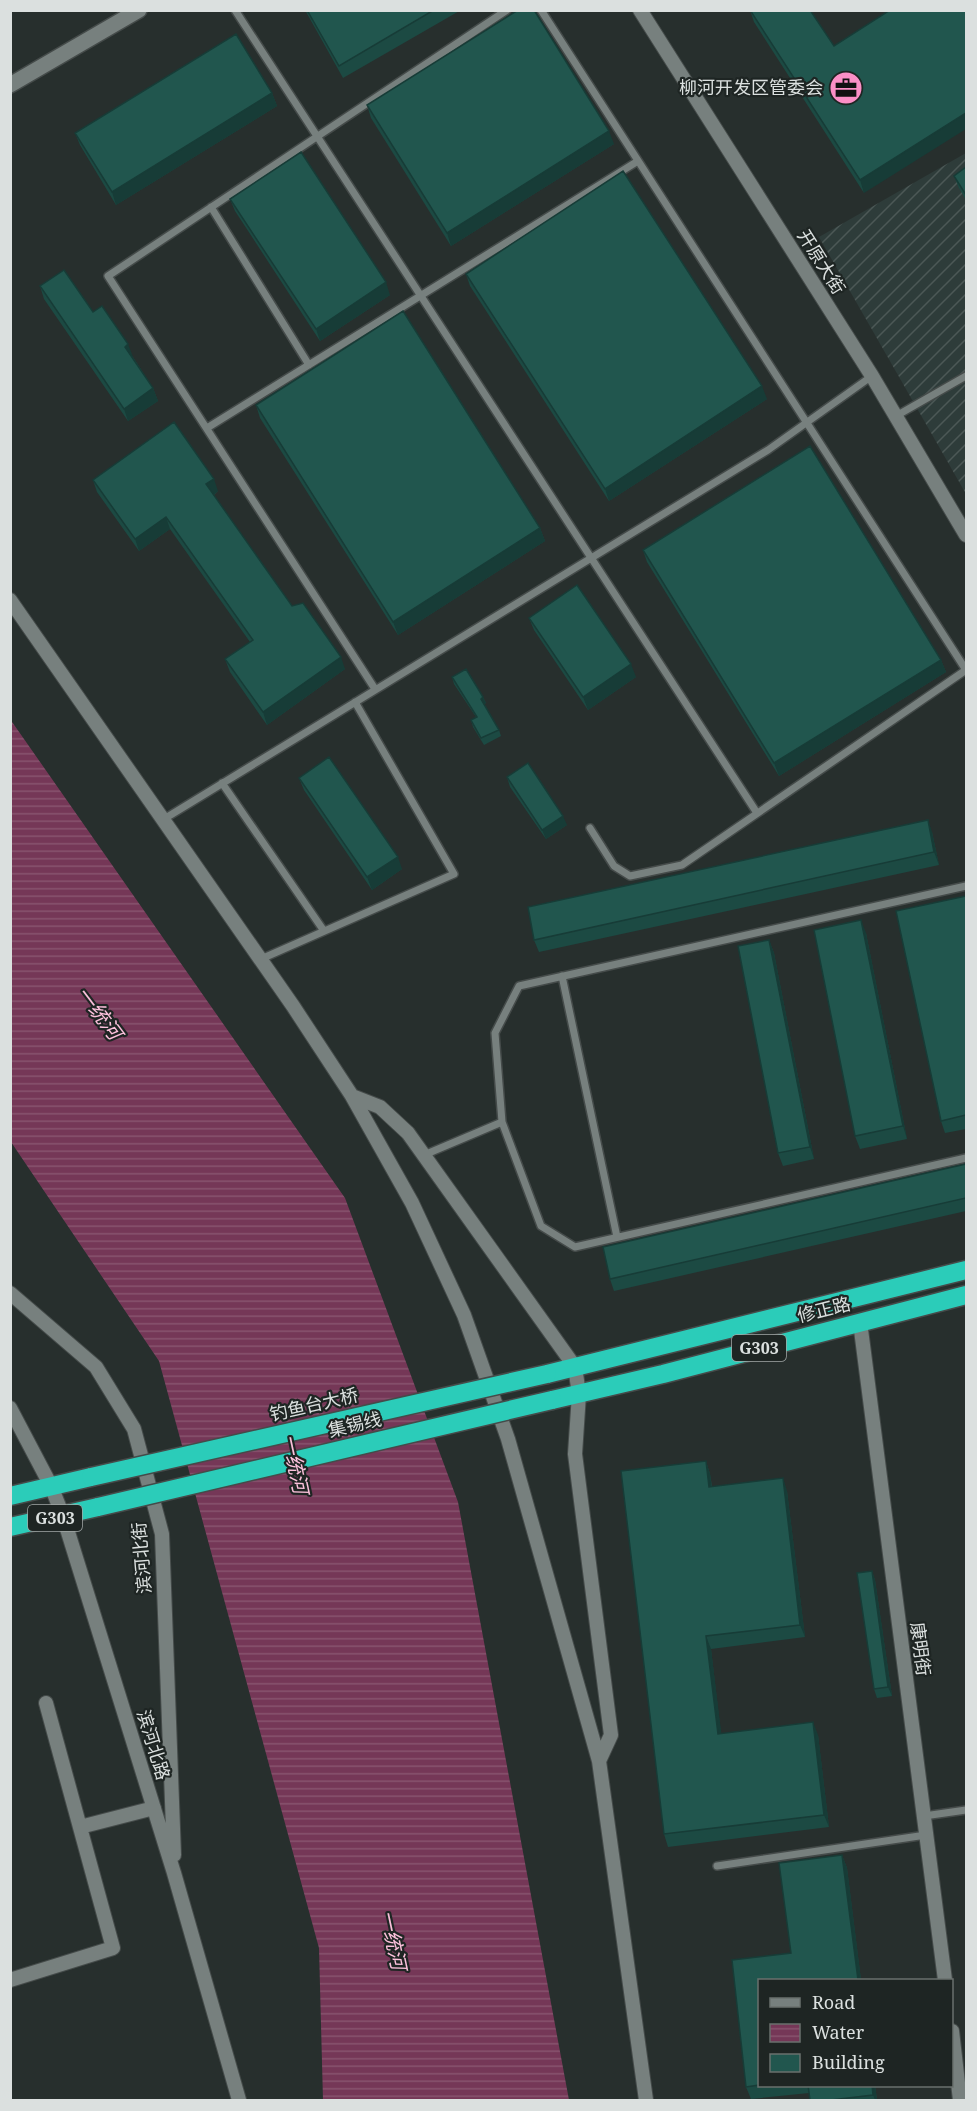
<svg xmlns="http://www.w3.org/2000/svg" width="977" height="2111" font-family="'Noto Serif','Noto Sans SC',serif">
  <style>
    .industrial { fill: url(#industrial-furrows) }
    .water { fill: url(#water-rules) }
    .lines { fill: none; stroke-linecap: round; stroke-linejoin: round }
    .lane-casing { stroke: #454b4a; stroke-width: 10 }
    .street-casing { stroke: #454b4a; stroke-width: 16 }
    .secondary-casing { stroke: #454b4a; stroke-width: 18 }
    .highway-casing { stroke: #454b4a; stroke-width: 21 }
    .lane { stroke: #77807e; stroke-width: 7 }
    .street { stroke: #77807e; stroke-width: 14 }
    .secondary { stroke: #77807e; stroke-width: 15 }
    .highway { stroke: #2bccb9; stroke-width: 18 }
    .highway-bridge-casing { stroke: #454b4a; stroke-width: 21; stroke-linecap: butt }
    .highway-bridge { stroke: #2bccb9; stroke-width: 18 }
    .wall { fill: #1c4a43 }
    .shaded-wall { fill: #173c37 }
    .building { fill: #21564e; stroke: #173c37; stroke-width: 1.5 }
    .labels { text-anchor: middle; stroke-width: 4.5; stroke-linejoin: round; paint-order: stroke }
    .shield { fill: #1e2523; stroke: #a2a8a7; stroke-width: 1.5 }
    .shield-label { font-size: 16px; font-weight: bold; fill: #dbe0df }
    .poi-label { font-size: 18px; fill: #dbe0df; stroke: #1e2523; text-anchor: end }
    .street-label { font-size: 18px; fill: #dbe0df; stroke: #1e2523 }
    .water-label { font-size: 20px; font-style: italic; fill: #fbc0db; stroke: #1e2523 }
  </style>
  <defs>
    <pattern id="industrial-furrows" width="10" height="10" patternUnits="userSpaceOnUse" patternTransform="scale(1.5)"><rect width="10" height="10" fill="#2e3c3a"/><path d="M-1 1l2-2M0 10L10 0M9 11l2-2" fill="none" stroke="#4c5856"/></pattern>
    <pattern id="water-rules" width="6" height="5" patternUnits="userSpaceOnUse" patternTransform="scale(1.5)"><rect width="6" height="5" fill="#753757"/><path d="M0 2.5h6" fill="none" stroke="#88546f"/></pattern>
  </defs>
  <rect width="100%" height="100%" fill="#272f2d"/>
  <path class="industrial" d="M966,153V494L819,237Z"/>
  <path class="water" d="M10,719L345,1198L458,1502L569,2100H323L319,1948L159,1361L11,1142Z"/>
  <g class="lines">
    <g class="lane-casing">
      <path id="lane" d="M235,10L757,813
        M541,10L966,670L682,865L630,876L614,866L590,828
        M211,207L309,365
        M896,416L966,376
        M207,428L638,161
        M375,689L108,276L507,10
        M222,783L324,931
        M164,819L768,450L872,376
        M261,959L454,874L355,702
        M562,976L617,1237
        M502,1122L495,1033L519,986L966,886
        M424,1155L502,1122L541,1226L575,1247L966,1158
        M924,1816L966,1810
        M717,1866L926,1835"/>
    </g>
    <g class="street-casing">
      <path id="street" d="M640,10L872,376L966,535
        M10,600L293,1006L352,1096L380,1107L408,1133L575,1367L579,1394L575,1454L611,1735L599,1761
        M352,1096L412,1203L464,1315L508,1439L599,1761L646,2100
        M10,1293L96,1367L134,1429L162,1534L174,1855
        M860,1322L945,1980
        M10,1408L51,1486L63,1516L174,1873L239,2100
        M80,1827L154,1808
        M10,1980L113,1948L46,1703
        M952,2031L960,2100"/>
    </g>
    <g class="secondary-casing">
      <path id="secondary" d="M10,85L139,10"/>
    </g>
    <g class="highway-casing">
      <path id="highway" d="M547,1374L966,1270
        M552,1400L663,1374L966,1295
        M10,1496L91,1477
        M10,1527L98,1507"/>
    </g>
    <use href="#lane" class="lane"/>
    <use href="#street" class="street"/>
    <use href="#secondary" class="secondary"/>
    <use href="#highway" class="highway"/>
    <g class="highway-bridge-casing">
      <path id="highway-bridge" d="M91,1477L547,1374
        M98,1507L552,1400"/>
    </g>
    <use href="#highway-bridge" class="highway-bridge"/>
  </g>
  <path class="wall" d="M305,10H461L343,78Z
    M750,10L834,46L864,193L754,22Z
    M272,93L277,106L116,205L80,145L75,133Z
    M367,105L614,144L451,246L371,118Z
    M966,167V200L959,188L954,176Z
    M230,199L390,295L320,341L235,211Z
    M466,274L767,399L609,501L470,286Z
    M40,286L93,312L133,357L153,388L158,401L128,421L44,299Z
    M256,405L540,528L545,541L398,635L260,418Z
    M93,480L218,491L214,495L292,606L345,669L267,725L230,672L225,659L250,642L170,529L139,551L97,492Z
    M643,550L941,660L946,672L779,776L647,562Z
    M529,618L636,677L588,710L534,630Z
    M452,677L483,697L486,703L484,704L499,730L501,736L484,745L473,727L471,720L476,717L454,684Z
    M507,777L567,825L546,839L510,787Z
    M299,778L402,869L372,890L304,790Z
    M932,832L939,865L539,952L534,940Z
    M966,896V1129L945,1133L941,1121Z
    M866,933L907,1139L860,1149L855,1136Z
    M769,940L774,953L814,1159L783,1166L778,1153Z
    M966,1164V1211L614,1291L610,1279Z
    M706,1461L710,1474L712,1486L787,1491L805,1637L711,1649L721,1734L818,1735L829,1827L668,1847L664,1834Z
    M872,1571L875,1580L892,1696L877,1698L874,1689Z
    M842,1855L847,1868L861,1980H759V2085H875L877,2100H810L809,2093L751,2099L746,2087L732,1960L791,1953L779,1863Z"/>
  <path class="shaded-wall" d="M272,93L277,106L116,205L112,192Z
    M966,113V129L864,193L860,180Z
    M609,131L614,144L451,246L447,233Z
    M386,282L390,295L320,341L316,329Z
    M128,344L133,357L129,359L125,347Z
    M762,386L767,399L609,501L605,489Z
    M153,388L158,401L128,421L124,409Z
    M214,479L218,491L211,497L206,484Z
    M166,517L170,529L139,551L135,539Z
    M540,528L545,541L398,635L393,622Z
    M341,657L345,669L267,725L263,712Z
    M941,660L946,672L779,776L774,763Z
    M631,664L636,677L588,710L583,697Z
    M483,697L486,703L483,705L481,699Z
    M563,816L567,825L546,839L542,830Z
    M928,820L932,832L939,865L934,852Z
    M398,857L402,869L372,890L367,877Z
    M861,920L866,933L907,1139L903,1126Z
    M769,940L774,953L814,1159L810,1147Z
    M706,1461L710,1474L713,1499L709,1487Z
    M783,1478L787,1491L805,1637L800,1625Z
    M872,1571L875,1580L892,1696L888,1687Z
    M706,1636L711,1649L723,1747L718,1734Z
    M813,1722L818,1735L829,1827L824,1815Z
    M842,1855L847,1868L861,1980H858Z
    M872,2085H875L877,2100H875L873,2095Z"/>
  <path class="building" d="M307,10H434L339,66Z
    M518,10H534L609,131L447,233L367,105Z
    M750,10H810L834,46L890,10H966V113L860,180Z
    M236,34L272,93L112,192L75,133Z
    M301,152L386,282L316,329L230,199Z
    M966,167V195L954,176Z
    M623,171L762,386L605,489L466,274Z
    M64,270L93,312L102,306L128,344L125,347L153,388L124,409L40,286Z
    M403,311L540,528L393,622L256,405Z
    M174,422L214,479L206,484L292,606L303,603L341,657L263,712L225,659L253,640L166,517L135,539L93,480Z
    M810,446L941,660L774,763L643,550Z
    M577,585L631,664L583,697L529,618Z
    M466,669L483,697L481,699L499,730L481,738L471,720L477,717L452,677Z
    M329,757L398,857L367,877L299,778Z
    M528,763L563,816L542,830L507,777Z
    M928,820L934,852L534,940L528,907Z
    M966,896V1115L941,1121L896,911Z
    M861,920L903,1126L855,1136L814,930Z
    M769,940L810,1147L778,1153L738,946Z
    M966,1164V1198L610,1279L603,1247Z
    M706,1461L709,1487L783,1478L800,1625L706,1636L718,1734L813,1722L824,1815L664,1834L621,1471Z
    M872,1571L888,1687L874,1689L857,1573Z
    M842,1855L858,1980H759V2085L746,2087L732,1960L791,1953L779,1863Z
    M808,2085H872L873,2095L831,2100H810Z"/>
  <defs>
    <g id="office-disc" transform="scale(1.725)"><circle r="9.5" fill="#fb8fc6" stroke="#1e2523"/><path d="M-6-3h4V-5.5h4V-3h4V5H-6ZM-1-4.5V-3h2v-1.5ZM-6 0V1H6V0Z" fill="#111"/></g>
  </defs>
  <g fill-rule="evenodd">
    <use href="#office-disc" x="846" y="88"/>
  </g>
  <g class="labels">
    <g class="shield">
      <rect x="732" y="1335" width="54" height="26" rx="4.5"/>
      <rect x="28" y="1505" width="54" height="26" rx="4.5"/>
    </g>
    <g class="shield-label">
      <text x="759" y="1354">G303</text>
      <text x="55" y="1524">G303</text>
    </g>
    <g class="poi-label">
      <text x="823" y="94">柳河开发区管委会</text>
    </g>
    <g class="street-label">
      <text transform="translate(821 262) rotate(58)" y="6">开原大街</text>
      <text transform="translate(824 1310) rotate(-14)" y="6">修正路</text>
      <text transform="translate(314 1405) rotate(-13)" y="6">钓鱼台大桥</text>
      <text transform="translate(355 1425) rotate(-13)" y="6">集锡线</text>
      <text transform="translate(142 1558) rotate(-95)" y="6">滨河北街</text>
      <text transform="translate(920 1649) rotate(83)" y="6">康明街</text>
      <text transform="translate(153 1745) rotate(73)" y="6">滨河北路</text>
    </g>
    <g class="water-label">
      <text transform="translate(99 1013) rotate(53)" y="7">一统河</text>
      <text transform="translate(295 1464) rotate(78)" y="7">一统河</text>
      <text transform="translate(393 1940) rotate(78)" y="7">一统河</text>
    </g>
  </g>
  <rect width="977" height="2111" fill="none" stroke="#dbe0df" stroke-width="24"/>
  <rect x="758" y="1979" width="195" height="108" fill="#1e2523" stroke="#6a706e" stroke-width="1.5"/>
  <rect x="770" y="1998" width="30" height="9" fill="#77807e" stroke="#6a706e" stroke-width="1.5"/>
  <text x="812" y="2009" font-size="18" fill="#dbe0df">Road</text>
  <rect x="770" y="2024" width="30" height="18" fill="url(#water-rules)" stroke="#6a706e" stroke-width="1.5"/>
  <text x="812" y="2039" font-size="18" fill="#dbe0df">Water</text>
  <rect x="770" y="2054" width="30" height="18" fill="#21564e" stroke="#6a706e" stroke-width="1.5"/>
  <text x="812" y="2069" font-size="18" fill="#dbe0df">Building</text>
</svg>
